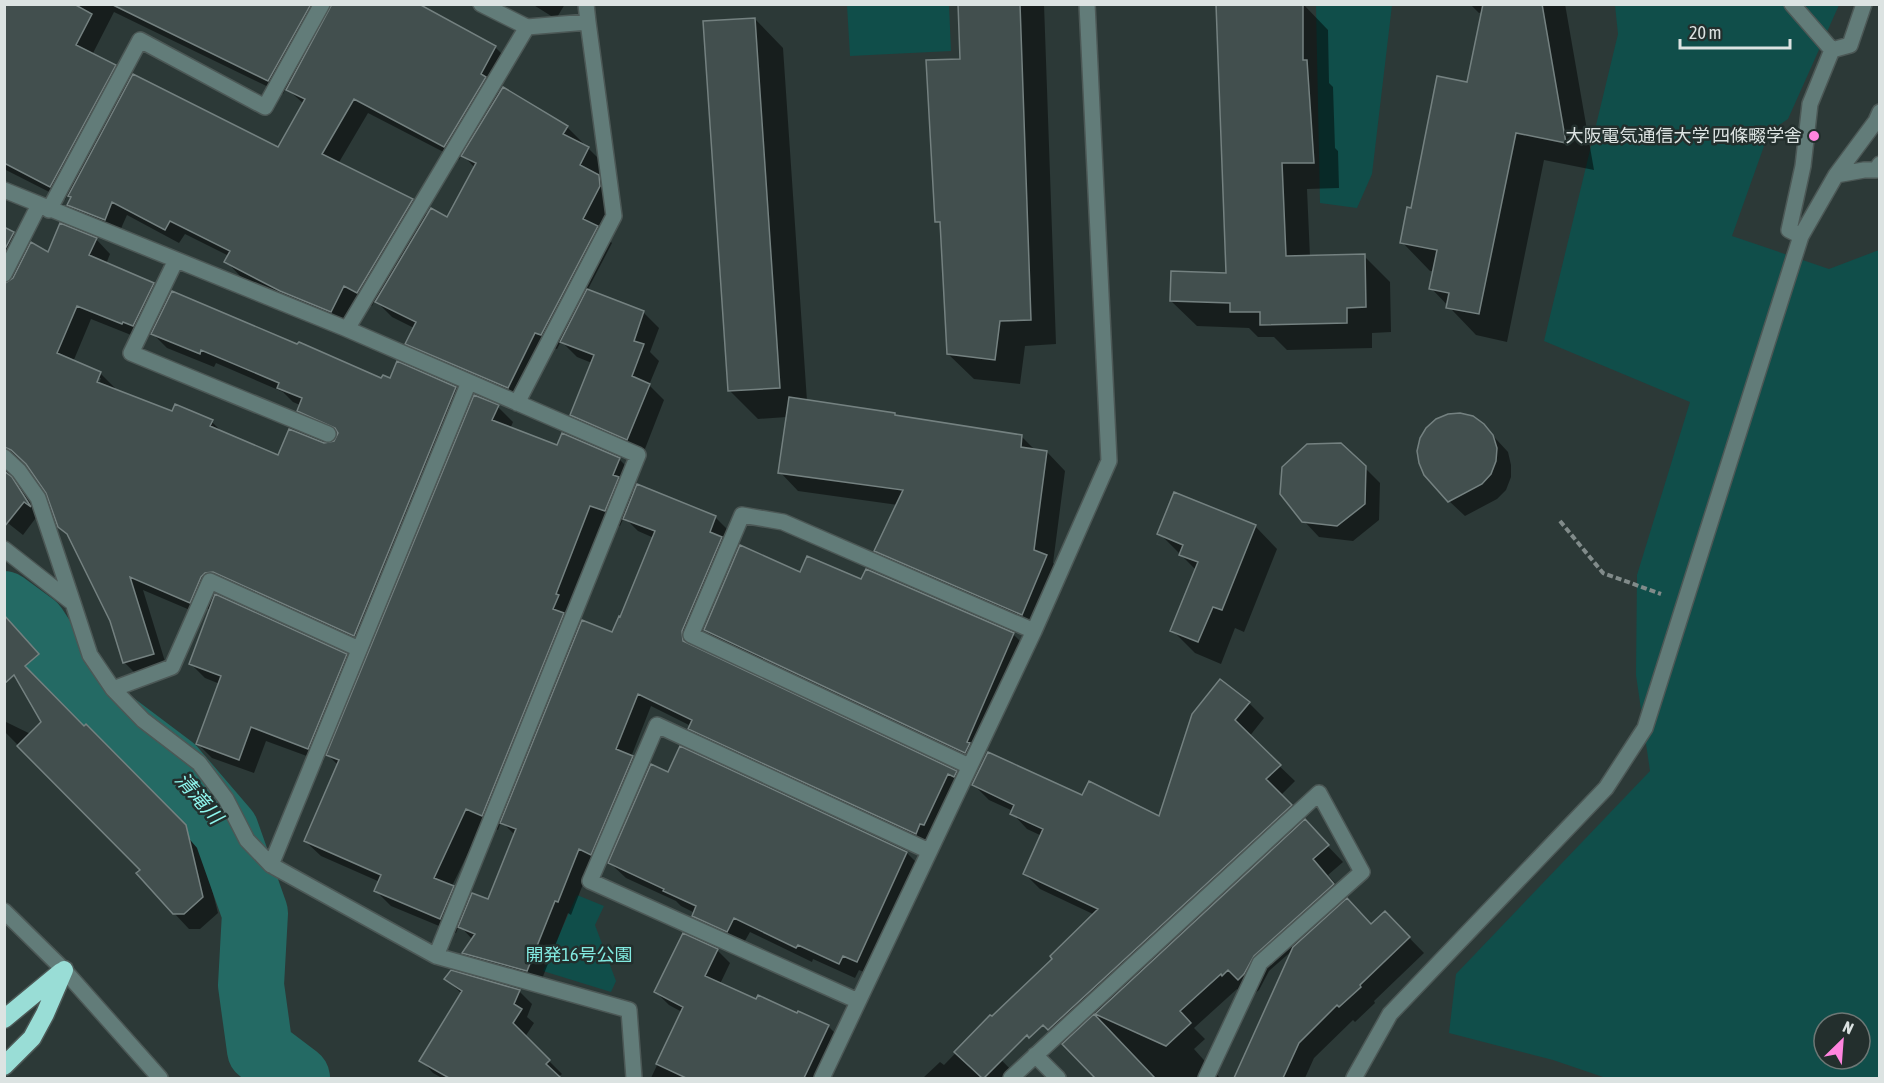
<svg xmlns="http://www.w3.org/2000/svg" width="1884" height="1083" font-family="'Asap Condensed','Noto Sans JP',sans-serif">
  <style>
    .green { fill: #104e4a; fill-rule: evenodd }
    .shadow { fill: #0007; fill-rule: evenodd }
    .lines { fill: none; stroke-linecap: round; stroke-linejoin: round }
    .river { stroke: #246a64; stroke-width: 66 }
    .building { fill: #424f4e; stroke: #748180; stroke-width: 1.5 }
    .minor-casing { stroke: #4c5856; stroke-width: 18 }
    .highway-casing { stroke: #4c5856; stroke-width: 21 }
    .path { stroke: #818b8a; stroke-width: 4; stroke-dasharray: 6 3; stroke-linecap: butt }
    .minor { stroke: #627c79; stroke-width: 15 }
    .highway { stroke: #99ddd6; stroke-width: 18 }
    .poi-dot { fill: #ff85df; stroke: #232f2d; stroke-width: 2 }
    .labels { text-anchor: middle; stroke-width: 5; stroke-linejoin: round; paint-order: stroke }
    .poi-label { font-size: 18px; fill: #dce3e2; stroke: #232f2d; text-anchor: end }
    .park-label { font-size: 18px; fill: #82eae1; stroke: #232f2d }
    .water-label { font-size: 20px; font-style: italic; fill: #8ef6ed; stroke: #232f2d }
  </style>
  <rect width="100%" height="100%" fill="#2c3937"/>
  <path class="green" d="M847,5H949L951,51L850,56Z
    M1316,5H1392L1372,174L1357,208L1320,203Z
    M1615,5H1839L1788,119L1769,132L1732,236L1829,269L1879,250V1078H1606L1553,1060L1449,1033L1456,974L1650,771L1636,675L1637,575L1690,402L1544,341L1618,34ZM1824,1023H1860V1059H1824Z
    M577,895L604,906L595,925L616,981L611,992L543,971Z"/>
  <path class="shadow" d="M10,4H415L495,47L510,62L495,88L500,94L503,89L567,127L583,143L581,145L589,149L604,164L598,176L613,192L615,202L600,231L612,243L587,291L644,313L659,328L650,352L659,361L649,385L664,400L643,454L587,430L571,414L592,363L577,357L561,341L557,349L550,347L523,402L422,359L407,343L414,328L392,317L375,300L372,306L359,299L346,325L296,305L240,276L226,261L229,256L185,234L179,243L127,215L119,233L83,219L69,205L72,198L68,194L65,200L4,169V14ZM114,12L283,94L286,88L304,104L278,149L130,82L115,66L92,55ZM368,113L459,160L462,154L475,168L448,219L428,215L412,200L338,164Z
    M532,4H565L556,19Z
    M960,4H1044L1056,344L1025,346L1020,384L974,379L948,354L942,227L937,221L962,60Z
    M1303,4L1328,30L1329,83L1333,87L1335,148L1338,151L1339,188L1307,189L1310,257L1364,256L1390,282L1391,332L1372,333V348L1287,350L1274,337H1258L1249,328L1197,326L1171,301L1228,275Z
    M1470,4H1565L1594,170L1544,160L1507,342L1476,335L1431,288L1434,271H1430L1402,242L1412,210L1468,84L1483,12L1479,13Z
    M755,19L783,48L807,401L1022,437L1036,451L1047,452L1065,471L1053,563L1065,575L1040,632L895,569L876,551L898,505L798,491L780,472L787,417L758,419L729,390Z
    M4,228L13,234L29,249L48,255L96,239L110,254L106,264L153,284L169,300L382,380H390L398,363L456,388L472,405L498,407L513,422L510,429L558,447L619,459L635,475L629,489L634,494L715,517L728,530L734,552L695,645V648L956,772L969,785L967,789L961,786L929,846L703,742L690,728L691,726L651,706L631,757L645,771L592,861L571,915L568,913L540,984L477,966L464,953L473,940L459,925L456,933L391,906L376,891L380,882L321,856L305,841L339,766L326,753L323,762L266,741L254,773L212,758L197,743L220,684L205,678L191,664L211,611L207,608L204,616L143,590L167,668L138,676L124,662L111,621L70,537L59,527L47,492L31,469L22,461L15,462L8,469L10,478L26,493L40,517L38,515L23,535L4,520ZM91,319L136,337L137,335L147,340L151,332L167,348L214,367L216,363L283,392L293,402L300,405L298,410L312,424L338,435L336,442L279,457L223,433L212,422L173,413L114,390L115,388L101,374L73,362ZM97,378H101L96,390ZM624,517L638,531L654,538L621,619L613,633L579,631L569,621L605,520L620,526ZM229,585L371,650L362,672L346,655L213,595L215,591ZM501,821L515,835L489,901L469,903L452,886L482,824L498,830Z
    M1483,425L1508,452L1511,465V477L1506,490L1497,499L1465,516L1449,501Z
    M1341,444L1380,483L1379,520L1353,541L1319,537L1304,521Z
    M1255,526L1277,549L1244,632L1235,628L1221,664L1195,653L1172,630L1196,570L1159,533Z
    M801,574L862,581L1013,634L1022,643L974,761L714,638L705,630Z
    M8,620L53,670L29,691L4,665Z
    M1249,703L1264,718L1249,737L1295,781L1280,796L1343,862L1328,875L1372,926L1385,913L1424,953L1374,1001L1375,1003L1355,1022L1353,1020L1314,1058L1305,1078H1236L1294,949L1269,971L1259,990L1254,994L1244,984L1238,990L1237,989L1194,1028L1205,1039L1194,1049L1220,1078H1097L1016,995L1054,959L1095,915L1040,889L1025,874L1042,836L1027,829L1012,813L1013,811L989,800L974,785L1082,797L1160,818L1193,715Z
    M79,719L200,842L218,913L200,929H189L174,913L142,870L4,731V721L90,763L64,733Z
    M681,748L907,853L922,868L873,976L859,970L855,978L813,959L812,962L750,932L742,946L709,931L693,915L695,913L681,906L676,901L626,878L610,863L669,774Z
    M684,935L717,950L730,963L720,984L757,1001L828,1026L841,1039L823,1078H651L682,1012L669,1005L656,992Z
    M446,979L519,991L532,1004L527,1017L534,1023L525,1037L562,1074L558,1077L559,1078H442L433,1073L421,1060L462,994Z
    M975,1033L1019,1078H923L940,1062L944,1065Z"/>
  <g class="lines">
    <path class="river" d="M4,604L34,626L83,701L172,768L226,831L255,913L251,985L260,1050L297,1078"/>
  </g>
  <path class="building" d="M4,4H74L92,14L76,45L116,65L50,187L4,163Z
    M111,4H311L268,81Z
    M332,4H419L496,46L481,74L486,77L444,147L354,99L322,154L413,199L357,293L344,286L331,312L280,291L224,262L230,251L170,221L165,230L112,202L105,220L67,205L71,197L68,196L133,74L278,147L305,99L286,90Z
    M958,4H1020L1031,320L1000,321L995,360L947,354L940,222H935L926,60L960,59Z
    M1216,4H1303V60H1307L1314,163H1282L1286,256L1365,254L1366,307L1347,308V323L1260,325V312H1230V303L1170,301L1171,271L1226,273Z
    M1483,4H1542L1566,143L1516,133L1479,314L1446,308L1449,293L1429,289L1437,250L1400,243L1407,207L1411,208L1437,76L1467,82Z
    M755,18L780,388L728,391L703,21Z
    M503,87L568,126L563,134L589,147L580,165L599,175L600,186L583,219L598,226L541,335L535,333L508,388L405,344L416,322L375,302L431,208L447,217L476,163L461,156Z
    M60,223L97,238L89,255L154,283L133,326L123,322L122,324L77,306L57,353L101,372L97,382L172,411L175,404L213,420L210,426L278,455L289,429L324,443L334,441L338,433L335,428L297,411L302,398L277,388L279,383L201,350L200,354L151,334L172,291L297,344L299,342L381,378L383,375L390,378L397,361L456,387L354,636L213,572L205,573L201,577L190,603L130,577L154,654L123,663L110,621L67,534L58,527L46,493L26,464L11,450L4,447V284L13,278L31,242L48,252Z
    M4,227L14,232L4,251Z
    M587,289L644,311L634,341L644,344L632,376L650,384L627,440L570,415L594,355L560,342Z
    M474,395L499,405L492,420L557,445L562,433L620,458L613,475L619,477L605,511L590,506L556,594L559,595L553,609L564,613L482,816L466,809L434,878L454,886L440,919L374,891L381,875L304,841L339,760L326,755Z
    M789,397L895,413V415L1022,435L1021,447L1047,451L1034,550L1047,555L1022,615L874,551L903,490L778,473Z
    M1460,413L1473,416L1484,424L1493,435L1497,448L1496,461L1491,474L1482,484L1448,502L1424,475L1419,463L1417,451L1420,438L1426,428L1436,419L1448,414Z
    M1341,443L1366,466L1365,504L1337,526L1302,522L1280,494L1282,467L1307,444Z
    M4,471L12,477L31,507L24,502L4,527Z
    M637,484L716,516L710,532L722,537L682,631L683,641L957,771L954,777L948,774L924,825L920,824L916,834L688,729L692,720L638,694L616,749L633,756L591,855L579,849L558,902L555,901L527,971L462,953L475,934L458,927L472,893L488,899L516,829L500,823L582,620L612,632L619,616L620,617L655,531L623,519Z
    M1174,492L1256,525L1222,610L1213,607L1198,642L1170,631L1198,562L1179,555L1183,545L1157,534Z
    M740,545L800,572L807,556L861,579L866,569L1014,633L967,742L970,743L965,753L704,630Z
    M215,594L347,654L308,749L251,727L239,760L196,744L221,676L189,664Z
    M4,615L39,654L25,666L84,726L86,724L186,825L203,897L184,914H173L136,873L140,870L17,746L41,722L14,675L4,684Z
    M1220,679L1250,702L1235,720L1281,765L1266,779L1292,805L1048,1030L1043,1025L1029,1038L1027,1035L984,1078H982L954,1052L990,1015L992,1016L1052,959L1050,956L1098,909L1023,874L1043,829L1010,814L1014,805L972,785L988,752L1082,795L1089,781L1159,816L1192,714Z
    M680,746L907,852L857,962L843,956L839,964L798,945L796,948L734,918L727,932L692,916L696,906L663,891L664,889L608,863L651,764L668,772Z
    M1305,819L1329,845L1313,859L1334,884L1254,956L1244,974L1238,980L1228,970L1222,976L1221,974L1180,1011L1191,1023L1166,1046L1095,1014Z
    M1347,898L1371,924L1385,911L1410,937L1360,985L1361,987L1339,1007L1337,1005L1299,1043L1283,1078H1234L1293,947Z
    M683,933L718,949L705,976L756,999L758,995L797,1013L798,1011L829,1025L804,1078H686L656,1064L683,1007L654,992Z
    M451,970L520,990L514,1004L522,1009L513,1023L550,1060L546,1064L561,1078H449L419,1061L462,991L444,979Z
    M1094,1014L1155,1078H1095L1062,1044Z"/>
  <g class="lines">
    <g class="minor-casing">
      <path id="minor" d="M481,4L527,27L588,22L614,216L517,403
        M586,4L588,22
        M1792,4L1832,50L1810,104L1803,166L1789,230L1801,236
        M1832,50L1850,45L1864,4
        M1836,175L1876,121L1880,112
        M4,190L347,329L638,455L436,956L271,865L469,382
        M49,210L140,40L265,107L322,4
        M176,260L131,353L328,434
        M4,274L39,205
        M347,329L527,27
        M4,457L19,471L38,498L73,603
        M4,549L73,603L90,655L113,689L143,720L199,763L226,799L247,840L271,865
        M113,689L172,667L210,581L359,649
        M969,766L691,635L742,515L783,522L1034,631
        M4,911L64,970L160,1078
        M436,956L629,1010L634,1078
        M858,1001L590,881L657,725L929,851
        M1035,1055L1058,1078
        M822,1078L1034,631L1109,461L1087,4
        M1011,1078L1319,793L1362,872L1260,963L1206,1078
        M1354,1078L1390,1014L1606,788L1645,728L1801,236L1836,175L1864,170H1876L1880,164"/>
    </g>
    <g class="highway-casing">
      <path id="highway" d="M4,1019L61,972
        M4,1066L32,1038L45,1014L64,970"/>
    </g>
    <path class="path" d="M1560,521L1603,573L1661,594"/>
    <use href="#minor" class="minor"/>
    <use href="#highway" class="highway"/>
  </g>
  <circle class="poi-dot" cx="1814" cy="136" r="6"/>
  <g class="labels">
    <g class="poi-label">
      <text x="1802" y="142">大阪電気通信大学 四條畷学舎</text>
    </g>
    <g class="park-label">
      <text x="579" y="961">開発16号公園</text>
    </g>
    <g class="water-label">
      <text transform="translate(199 798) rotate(49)" y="7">清滝川</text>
    </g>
  </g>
  <rect width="1884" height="1083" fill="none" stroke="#dce3e2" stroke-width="12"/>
  <g transform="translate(1842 1041) rotate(25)"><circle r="28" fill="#232f2d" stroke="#6d7775" stroke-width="1.5"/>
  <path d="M0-4.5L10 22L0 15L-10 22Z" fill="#ff85df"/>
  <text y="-9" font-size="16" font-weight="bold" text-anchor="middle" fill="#dce3e2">N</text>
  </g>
  <path d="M1680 39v9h110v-9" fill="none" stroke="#dce3e2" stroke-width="3"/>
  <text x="1689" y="39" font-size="18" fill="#dce3e2" stroke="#232f2d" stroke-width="4.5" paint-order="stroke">20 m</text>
</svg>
